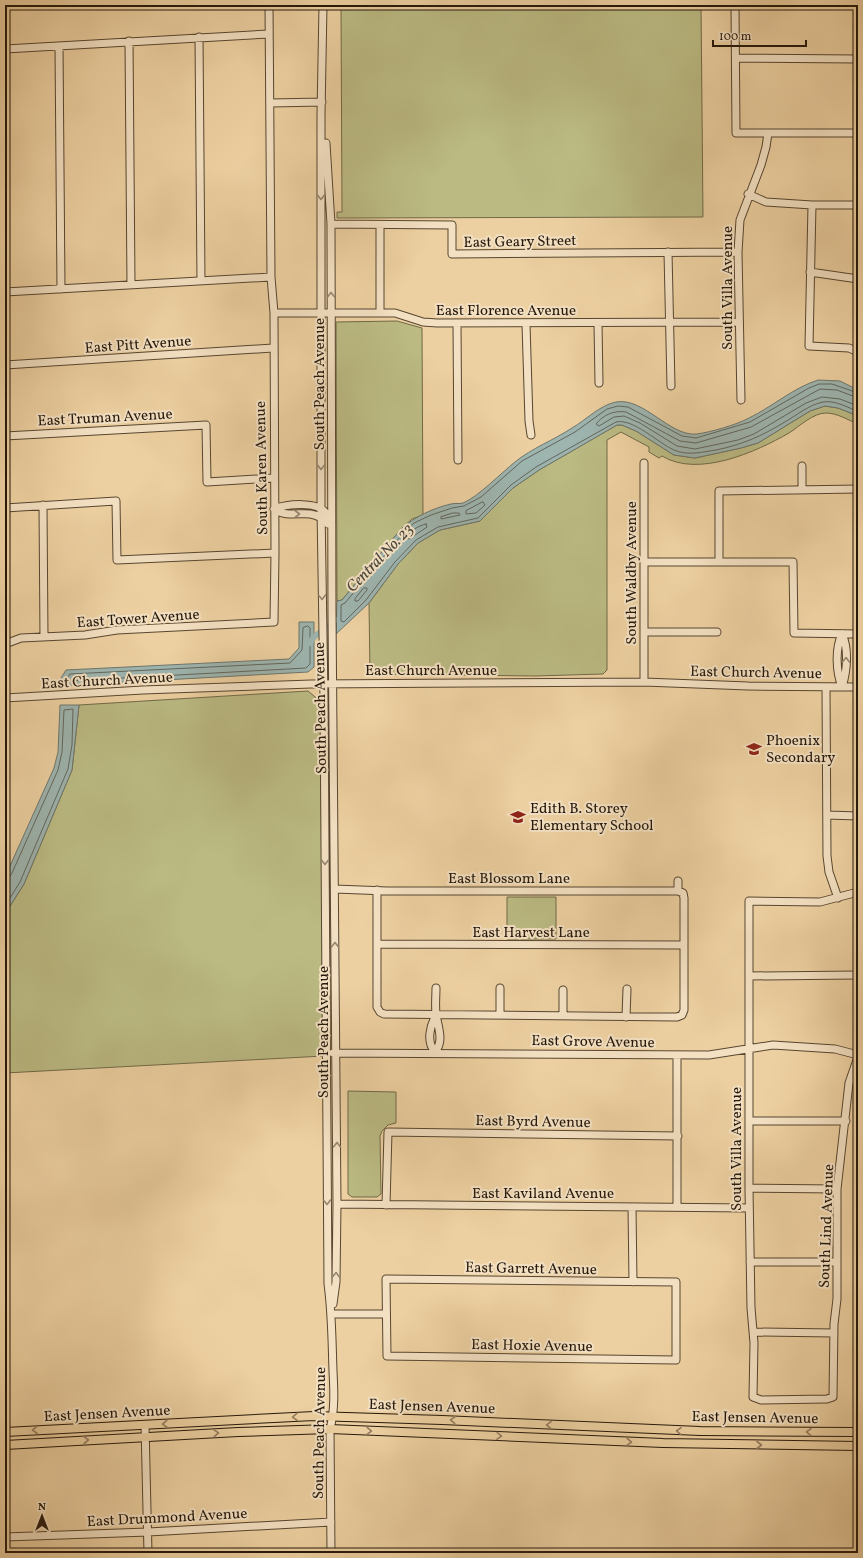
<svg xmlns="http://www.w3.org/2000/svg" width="863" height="1558" font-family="Vollkorn,serif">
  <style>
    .green { fill: #bbba83; stroke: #706947 }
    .water { fill: #9db4af; stroke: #6d766d }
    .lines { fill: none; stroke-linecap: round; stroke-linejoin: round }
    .shore { stroke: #61665d; stroke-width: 1 }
    .canal { stroke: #9db4af; stroke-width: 6 }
    .minor-casing { stroke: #574630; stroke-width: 9 }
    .major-casing { stroke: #25180b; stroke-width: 10 }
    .minor { stroke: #f3e0c2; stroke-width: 7 }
    .major { stroke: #edd0a1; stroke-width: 8 }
    .oneway { stroke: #968670 }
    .oneway2 { stroke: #937d5e }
    .labels { text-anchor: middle; stroke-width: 4; stroke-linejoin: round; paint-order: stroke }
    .street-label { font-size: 15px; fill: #25180b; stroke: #f3e0c2 }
    .poi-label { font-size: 15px; fill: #25180b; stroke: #f3e0c2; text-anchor: start }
    .water-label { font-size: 16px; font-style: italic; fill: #49473c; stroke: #f3e0c2 }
  </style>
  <rect width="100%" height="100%" fill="#edd0a1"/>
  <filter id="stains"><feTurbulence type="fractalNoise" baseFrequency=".005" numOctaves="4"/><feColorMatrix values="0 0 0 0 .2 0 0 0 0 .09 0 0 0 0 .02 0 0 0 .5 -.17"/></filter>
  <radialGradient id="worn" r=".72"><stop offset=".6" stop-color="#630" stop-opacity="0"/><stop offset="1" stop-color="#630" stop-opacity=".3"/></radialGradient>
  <path class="green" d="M341,5H701L703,217L337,218V212H342Z
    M397,321L422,328L423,515L412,519L402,528L342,600L337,601L336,322Z
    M825,406L838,408L858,416V424C848,420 837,413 826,413C813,413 800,426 789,433C756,452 698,478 662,456L659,458L649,452V447L621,432L607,440V670L603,674L535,676L370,674L369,603L398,564L418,543L440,530L480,521L513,488L539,470L617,425H622L636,431L674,455L695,458L741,448L758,443L810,411Z
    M308,691L320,701L324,1056L5,1073V914L24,884L72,770L79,705Z
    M507,897H556V939H507Z
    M348,1091L396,1092V1123L388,1125L382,1131L380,1136L381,1194L377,1197H352L348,1194Z"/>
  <path class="water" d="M818,380L840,381L858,390V416L838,408L825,406L810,411L758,443L741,448L695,458L674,455L636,431L622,425H617L539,470L513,488L480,521L440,530L418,543L398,564L369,603L336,634L337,601L342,600L402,528C415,517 433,508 451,504C455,503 459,504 463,503C478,497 501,473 515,462C532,448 554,440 572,428C586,420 600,405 616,402C644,397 670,437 697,434C711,432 736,425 749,418C772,407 793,388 818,380Z
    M299,622H314V667L308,672L56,686L66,670L289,659L299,648Z
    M60,705H79L72,770L24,884L5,914V877L54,768L58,752Z"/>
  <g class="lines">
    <path class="shore" d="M858,393L832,384H819L809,388L750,422L696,438L682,436L628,407L618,406L607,409L575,432L522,461L481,497L464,506L452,508L431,515L414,523L405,531L345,603L341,605V621L344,622L366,600L395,562L416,540L438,527L478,518L511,485L536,467L616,422C633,418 658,443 674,450C687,456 703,452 716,450C741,445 762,436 783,423C796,416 808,405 823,402C834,400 848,407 858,412
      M858,398L837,390L820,389L751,427L696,443L680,441L626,412C614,410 603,415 596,424L599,426L614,417L624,416L640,423L677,446L695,449L738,440L754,434L806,403L822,397L840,399L858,406
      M483,502L485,505L476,513L466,514V511Z
      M453,513H459L460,515L441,519V517Z
      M426,524L427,527L409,539L407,538C409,531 418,526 426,524Z
      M364,588H367V590L358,601H355V599Z
      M308,626L310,628V664L306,668L68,681L66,679L70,674L290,663L302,650L303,628Z
      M5,879L9,878L12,873L58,770L62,752L64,710L73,709L72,745L68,769L20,882L5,906"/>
    <path class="canal" d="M310,643L313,638L335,620"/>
    <g class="minor-casing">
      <path id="minor" d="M323,5L321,115V508L324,699L328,1284C332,1313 332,1342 333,1371C334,1390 335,1410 330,1429L331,1553
        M735,5L736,133H858
        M199,37L201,281
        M129,41L131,285
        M59,46L61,289
        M5,49L269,34
        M737,58L858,59
        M271,103L322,102
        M326,143L331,224L332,614L337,1204L336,1282L333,1304
        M748,194L766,202L812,205H858
        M812,205L809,346L849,348L858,352
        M331,224L452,225V254L738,252
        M668,252L671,386
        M810,272L858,279
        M5,292L271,277
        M274,313H395L423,322L437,323L739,322
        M380,313V225
        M457,323L458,460
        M598,323L599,383
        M526,324L529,421L531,435
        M5,365L273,348
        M741,400L738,252L740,220L761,165L766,147L768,133
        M5,436L206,425L207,482L274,478
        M644,463V682
        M802,466V490
        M43,505L44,637
        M5,508L116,501L117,560L275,553
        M274,509C287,504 317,501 326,513L328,524
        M274,509C290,520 307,508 321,518
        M644,562H793L794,633L858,634
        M719,562V491L858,489
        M644,632H717
        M5,644L21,638L85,635L117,630L274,622L275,553L274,313L271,277L269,5
        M826,687L827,856L829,872L838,898
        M842,687C847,671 849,649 842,634
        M842,687C836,671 835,649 842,634
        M5,698L143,690L311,684L644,682L748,686L858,687
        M827,815L858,816
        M335,889L387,891H678L683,893L684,898V1010L682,1015L677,1017L384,1014L380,1012L377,1007V890
        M678,891V881
        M858,892L820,902L749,901V1188L751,1308L754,1343L753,1397L761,1400L827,1399L833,1397L834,1324L837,1299V1189L849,1083L858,1057
        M377,944L684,945
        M749,976L858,975
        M500,988V1015
        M436,1015C430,1026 426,1042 435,1052C445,1040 437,1026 436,1013C435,1005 436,996 436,988
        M563,1016V990
        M626,1017L627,989
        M333,1053L709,1055L773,1045L835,1049L858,1055
        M677,1055V1207
        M750,1121H846
        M749,1188L837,1189
        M337,1204L749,1208
        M386,1205L388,1132L678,1136
        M632,1207L633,1282
        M750,1262H837
        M386,1279L676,1282V1360L387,1356Z
        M332,1314H386
        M753,1332L834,1333
        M145,1425L148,1553
        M5,1537L148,1532L331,1522"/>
    </g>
    <g class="major-casing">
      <path id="major" d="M5,1432L314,1416L442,1420L700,1431L858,1432
        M5,1445L238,1432L330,1429L663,1443L858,1446"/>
    </g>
    <use href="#minor" class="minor"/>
    <use href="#major" class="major"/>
  </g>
  <defs><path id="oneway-chevron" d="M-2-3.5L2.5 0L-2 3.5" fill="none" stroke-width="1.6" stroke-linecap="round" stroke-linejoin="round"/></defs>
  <g class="oneway">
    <use href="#oneway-chevron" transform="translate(321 197) rotate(90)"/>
    <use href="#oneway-chevron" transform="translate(331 295) rotate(-90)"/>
    <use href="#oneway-chevron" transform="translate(321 467) rotate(90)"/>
    <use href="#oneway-chevron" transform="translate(297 514)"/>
    <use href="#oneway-chevron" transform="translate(322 597) rotate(89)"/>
    <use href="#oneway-chevron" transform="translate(846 660) rotate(-89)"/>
    <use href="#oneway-chevron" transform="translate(325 862) rotate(90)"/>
    <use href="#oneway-chevron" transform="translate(335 945) rotate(-90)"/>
    <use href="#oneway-chevron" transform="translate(337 1145) rotate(-90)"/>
    <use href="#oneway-chevron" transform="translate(327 1202) rotate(90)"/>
    <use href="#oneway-chevron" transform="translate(336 1275) rotate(-88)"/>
  </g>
  <g class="oneway2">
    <use href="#oneway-chevron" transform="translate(295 1417) rotate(177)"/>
    <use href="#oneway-chevron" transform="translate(453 1420) rotate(-177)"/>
    <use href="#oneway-chevron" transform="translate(165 1424) rotate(177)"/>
    <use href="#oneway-chevron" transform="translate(549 1425) rotate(-177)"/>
    <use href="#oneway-chevron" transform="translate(35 1430) rotate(177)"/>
    <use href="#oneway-chevron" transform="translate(369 1431) rotate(2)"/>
    <use href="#oneway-chevron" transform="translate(679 1431) rotate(-178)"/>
    <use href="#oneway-chevron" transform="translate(809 1432) rotate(-179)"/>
    <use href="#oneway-chevron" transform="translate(216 1433) rotate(-3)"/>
    <use href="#oneway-chevron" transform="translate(499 1436) rotate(2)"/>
    <use href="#oneway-chevron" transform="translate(86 1440) rotate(-3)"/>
    <use href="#oneway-chevron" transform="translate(629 1442) rotate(3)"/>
    <use href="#oneway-chevron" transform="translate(759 1445)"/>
  </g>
  <defs>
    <g id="school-bare" transform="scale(1.2)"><path d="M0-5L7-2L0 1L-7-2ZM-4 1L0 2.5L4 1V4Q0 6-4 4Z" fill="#8f2418" stroke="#f3e0c2" stroke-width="2.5" paint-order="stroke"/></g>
  </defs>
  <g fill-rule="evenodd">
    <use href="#school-bare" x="754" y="749"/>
    <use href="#school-bare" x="518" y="817"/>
  </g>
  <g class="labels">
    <g class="street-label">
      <text transform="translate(520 241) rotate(-1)" y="5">East Geary Street</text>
      <text transform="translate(727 288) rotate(-90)" y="5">South Villa Avenue</text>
      <text x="506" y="315">East Florence Avenue</text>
      <text transform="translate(138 344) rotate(-4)" y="5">East Pitt Avenue</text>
      <text transform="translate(319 384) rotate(-90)" y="5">South Peach Avenue</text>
      <text transform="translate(105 417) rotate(-3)" y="5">East Truman Avenue</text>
      <text transform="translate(261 468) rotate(-91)" y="5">South Karen Avenue</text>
      <text transform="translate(631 573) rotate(-90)" y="5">South Waldby Avenue</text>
      <text transform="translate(138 618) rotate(-4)" y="5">East Tower Avenue</text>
      <text x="431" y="675">East Church Avenue</text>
      <text transform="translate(756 672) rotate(1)" y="5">East Church Avenue</text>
      <text transform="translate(107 680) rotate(-3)" y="5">East Church Avenue</text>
      <text transform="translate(320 708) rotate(-91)" y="5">South Peach Avenue</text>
      <text x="509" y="883">East Blossom Lane</text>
      <text x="531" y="937">East Harvest Lane</text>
      <text transform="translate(323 1032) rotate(-90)" y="5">South Peach Avenue</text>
      <text transform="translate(593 1041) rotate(1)" y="5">East Grove Avenue</text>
      <text transform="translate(533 1121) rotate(1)" y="5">East Byrd Avenue</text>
      <text transform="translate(736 1149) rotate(-90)" y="5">South Villa Avenue</text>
      <text x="543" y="1198">East Kaviland Avenue</text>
      <text transform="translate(826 1226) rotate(-88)" y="5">South Lind Avenue</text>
      <text transform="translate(531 1268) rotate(1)" y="5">East Garrett Avenue</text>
      <text transform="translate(532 1345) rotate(1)" y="5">East Hoxie Avenue</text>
      <text transform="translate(432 1406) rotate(2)" y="5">East Jensen Avenue</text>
      <text transform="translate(107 1413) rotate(-3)" y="5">East Jensen Avenue</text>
      <text transform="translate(755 1417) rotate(1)" y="5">East Jensen Avenue</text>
      <text transform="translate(319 1433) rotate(-89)" y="5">South Peach Avenue</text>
      <text transform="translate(167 1517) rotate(-3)" y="5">East Drummond Avenue</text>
    </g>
    <g class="poi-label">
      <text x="766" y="745">Phoenix<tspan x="766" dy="17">Secondary</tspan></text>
      <text x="530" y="813">Edith B. Storey<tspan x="530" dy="17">Elementary School</tspan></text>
    </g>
    <g class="water-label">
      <text transform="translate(379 557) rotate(-46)" y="6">Central No. 23</text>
    </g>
  </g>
  <rect width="863" height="1558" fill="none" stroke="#edd0a1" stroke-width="20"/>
  <rect x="6" y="6" width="851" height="1546" fill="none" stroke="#25180b" stroke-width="2"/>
  <rect x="10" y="10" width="843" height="1538" fill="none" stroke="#25180b"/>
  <g transform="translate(42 1516)" stroke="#f3e0c2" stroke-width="3" paint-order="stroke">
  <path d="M0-3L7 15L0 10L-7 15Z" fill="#25180b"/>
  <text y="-6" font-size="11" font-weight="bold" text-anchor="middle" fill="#25180b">N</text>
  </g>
  <path d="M713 40v6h93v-6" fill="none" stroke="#25180b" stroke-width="2"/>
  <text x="719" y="40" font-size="12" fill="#25180b" stroke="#f3e0c2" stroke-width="3" paint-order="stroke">100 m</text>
  <rect width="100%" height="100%" filter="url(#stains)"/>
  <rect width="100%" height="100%" fill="url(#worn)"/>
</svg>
